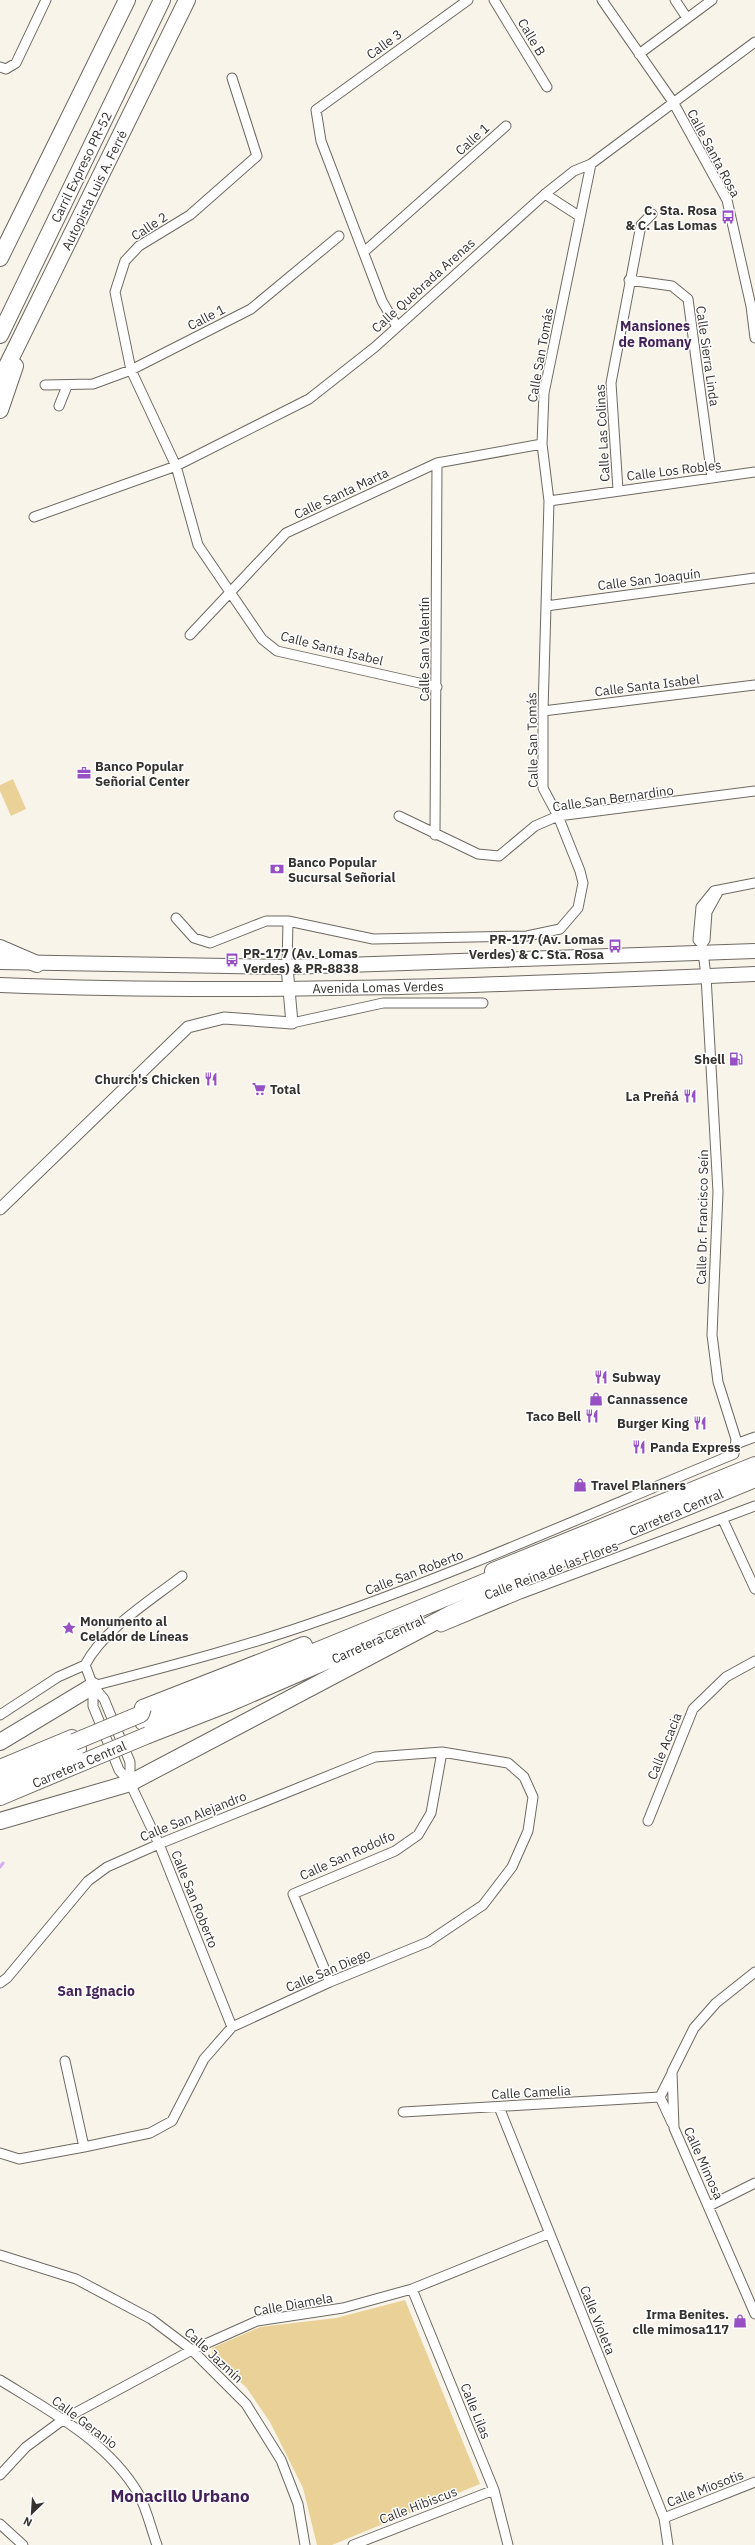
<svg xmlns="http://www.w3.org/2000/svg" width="755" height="2545" font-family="'IBM Plex Sans',sans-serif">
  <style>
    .green { fill: #ead198 }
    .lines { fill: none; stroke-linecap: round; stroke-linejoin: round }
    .stream { stroke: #d5acf6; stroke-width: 3 }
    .minor-casing { stroke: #6e6a62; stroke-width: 11 }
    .tertiary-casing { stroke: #6e6a62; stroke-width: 13 }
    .primary-casing { stroke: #6e6a62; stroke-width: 16 }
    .motorway-casing { stroke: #6e6a62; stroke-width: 18 }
    .minor { stroke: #fff; stroke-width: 9 }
    .tertiary { stroke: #fff; stroke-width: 11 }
    .primary { stroke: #fff; stroke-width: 14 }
    .motorway { stroke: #fff; stroke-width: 16 }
    .motorway-bridge-casing { stroke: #6e6a62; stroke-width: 18; stroke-linecap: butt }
    .motorway-bridge { stroke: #fff; stroke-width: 16 }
    .labels { text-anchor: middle; stroke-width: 3; stroke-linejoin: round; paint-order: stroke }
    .street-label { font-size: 13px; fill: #353330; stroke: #fff }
    .poi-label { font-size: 13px; font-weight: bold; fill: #353330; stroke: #fff; text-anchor: start }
    .neighbourhood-label { font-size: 14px; font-weight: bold; fill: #44225a; stroke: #fff }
    .district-label { font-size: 17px; font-weight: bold; fill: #44225a; stroke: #fff }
  </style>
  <rect width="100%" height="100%" fill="#f8f4ea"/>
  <path class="green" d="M13,779L26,809L11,816L0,791V785Z
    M405,2300L480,2484L332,2545H317L303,2488L270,2422L246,2387L212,2358V2348L260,2327L336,2318Z"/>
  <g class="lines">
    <path class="stream" d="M0,1867L3,1863"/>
    <g class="minor-casing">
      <path id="minor" d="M494,0L547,87
        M602,0L673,102L727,200L751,306L755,338
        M675,0L687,18
        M639,54L712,0
        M0,67L6,69L16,63L46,0
        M232,78L257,156L190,215L139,246L125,261L115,292L131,370L176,466L198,545L262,639L277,651L437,687
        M545,194L579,216
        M365,251L506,126
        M629,280L672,286L688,299L712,478
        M396,325L382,301L321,141L316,110L468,0
        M45,385L93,384L131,370L251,309L339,236
        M59,406L67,386
        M618,490L611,383L641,225L652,214
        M549,501L755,472
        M34,517L176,466L309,399L375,347L545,194L574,171L591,164L755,42
        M546,606L755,578
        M190,635L286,533L437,463L542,444
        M543,711L755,685
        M399,816L478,854L499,856L535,826L558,816L755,791
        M435,835L437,463
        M176,918L194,938L210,943L266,921H288L373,939L527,936L560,929L578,908L583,883L580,871L558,816L543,788V711L549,501L542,444L544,393L591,164
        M702,944L705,940L707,912L718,892
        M287,967L288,921
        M292,1023L383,1003H483
        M736,1444L755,1437
        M723,1520L755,1589
        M441,1627L520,1594L755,1506
        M85,1665C104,1629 150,1601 182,1576
        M85,1665L93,1686L104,1699L130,1762V1783
        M93,1686C170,1666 248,1646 324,1619C463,1571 598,1510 734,1454L736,1439L718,1382L712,1335L718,1192L706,976L702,944L698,940L701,907L714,891L755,883
        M93,1686V1706L119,1770L130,1783L159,1844L232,2027
        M0,1715L58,1677L85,1665
        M648,1821L693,1709L726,1677L755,1661
        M755,1972L716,2003L694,2028L672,2072L674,2128L755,2314
        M330,1982L293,1894L395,1851L418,1835L431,1813L442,1752
        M0,1983L7,1978L88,1881L107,1867L159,1844L375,1757L442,1752L508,1763L524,1777L533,1797L528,1831L512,1867L483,1905L428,1942L330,1982L232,2027L204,2059L172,2121L150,2133L84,2147L19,2159L0,2153
        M65,2061L84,2147
        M660,2097L672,2123
        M660,2097L671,2075
        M499,2107L664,2518L668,2545
        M403,2112L660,2097
        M709,2206L755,2183
        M0,2255L76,2279L151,2319L192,2350L246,2404L281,2460L298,2504L305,2545
        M412,2289L494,2490L508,2545
        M0,2380C50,2411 107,2441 138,2493C147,2509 151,2529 157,2545
        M0,2475L26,2447L64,2419L192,2350L257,2321L343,2308L412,2289L548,2234
        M664,2518L755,2482
        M0,2524L23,2545
        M353,2545L494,2490"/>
    </g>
    <g class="tertiary-casing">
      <path id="tertiary" d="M0,1209L188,1027L224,1018L292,1023L287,967"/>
    </g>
    <g class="primary-casing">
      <path id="primary" d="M0,962L287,967L755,951
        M0,985C252,995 504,985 755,974"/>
    </g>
    <g class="motorway-casing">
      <path id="motorway" d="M0,258L127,0
        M0,335L162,0
        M0,380L187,0
        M0,410L15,366
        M0,948L37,964
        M493,1571L755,1465
        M515,1578L755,1479
        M143,1708L304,1645
        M148,1735L230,1703L373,1641
        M0,1742L93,1686
        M0,1768L72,1738
        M0,1784L78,1749
        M0,1797L86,1761
        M0,1821L130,1783L452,1613L519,1584L524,1575L504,1574L143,1722"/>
    </g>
    <use href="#minor" class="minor"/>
    <use href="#tertiary" class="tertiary"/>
    <use href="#primary" class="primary"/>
    <use href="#motorway" class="motorway"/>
    <g class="motorway-bridge-casing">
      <path id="motorway-bridge" d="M74,1742L141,1714L143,1708
        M86,1761L148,1735"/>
    </g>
    <use href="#motorway-bridge" class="motorway-bridge"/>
  </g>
  <defs>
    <g id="bus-bare" transform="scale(1.08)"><path d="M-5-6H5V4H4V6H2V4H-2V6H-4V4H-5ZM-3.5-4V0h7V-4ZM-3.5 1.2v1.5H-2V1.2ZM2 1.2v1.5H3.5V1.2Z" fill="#9650c4" stroke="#fff" stroke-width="2.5" paint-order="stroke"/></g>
    <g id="office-bare" transform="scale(1.08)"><path d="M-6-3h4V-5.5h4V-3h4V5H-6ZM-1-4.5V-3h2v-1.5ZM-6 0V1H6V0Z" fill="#9650c4" stroke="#fff" stroke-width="2.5" paint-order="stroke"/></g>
    <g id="bank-bare" transform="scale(1.08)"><path d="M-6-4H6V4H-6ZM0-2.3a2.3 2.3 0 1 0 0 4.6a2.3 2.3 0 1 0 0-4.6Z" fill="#9650c4" stroke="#fff" stroke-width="2.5" paint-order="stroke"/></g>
    <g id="fuel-bare" transform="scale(1.08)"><path d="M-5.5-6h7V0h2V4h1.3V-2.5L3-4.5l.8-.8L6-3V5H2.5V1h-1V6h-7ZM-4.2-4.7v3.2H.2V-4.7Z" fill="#9650c4" stroke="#fff" stroke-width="2.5" paint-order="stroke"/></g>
    <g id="restaurant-bare" transform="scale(1.08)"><path d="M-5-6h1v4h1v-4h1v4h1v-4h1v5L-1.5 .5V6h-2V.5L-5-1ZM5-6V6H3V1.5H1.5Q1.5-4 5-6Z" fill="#9650c4" stroke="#fff" stroke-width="2.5" paint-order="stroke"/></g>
    <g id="supermarket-bare" transform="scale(1.08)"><path d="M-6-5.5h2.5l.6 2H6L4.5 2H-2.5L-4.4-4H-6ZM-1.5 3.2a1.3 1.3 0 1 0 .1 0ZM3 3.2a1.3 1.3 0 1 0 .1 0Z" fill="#9650c4" stroke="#fff" stroke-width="2.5" paint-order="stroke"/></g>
    <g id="shop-bare" transform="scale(1.08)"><path d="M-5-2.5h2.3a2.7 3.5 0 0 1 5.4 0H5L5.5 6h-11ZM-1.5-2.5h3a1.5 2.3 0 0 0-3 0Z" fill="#9650c4" stroke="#fff" stroke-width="2.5" paint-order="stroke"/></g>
    <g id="sight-bare" transform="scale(1.08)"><path d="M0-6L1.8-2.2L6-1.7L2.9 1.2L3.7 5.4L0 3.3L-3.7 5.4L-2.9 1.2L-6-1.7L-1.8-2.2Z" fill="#9650c4" stroke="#fff" stroke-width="2.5" paint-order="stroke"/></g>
  </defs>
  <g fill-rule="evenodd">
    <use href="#bus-bare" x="728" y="217"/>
    <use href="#office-bare" x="84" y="773"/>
    <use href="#bank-bare" x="277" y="869"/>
    <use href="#bus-bare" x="615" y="946"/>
    <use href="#bus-bare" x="232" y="960"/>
    <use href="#fuel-bare" x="736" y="1059"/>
    <use href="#restaurant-bare" x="211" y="1079"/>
    <use href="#supermarket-bare" x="259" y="1089"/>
    <use href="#restaurant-bare" x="690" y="1096"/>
    <use href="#restaurant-bare" x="601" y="1377"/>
    <use href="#shop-bare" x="596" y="1399"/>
    <use href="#restaurant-bare" x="592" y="1416"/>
    <use href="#restaurant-bare" x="700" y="1423"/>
    <use href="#restaurant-bare" x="639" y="1447"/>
    <use href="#shop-bare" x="580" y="1485"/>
    <use href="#sight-bare" x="69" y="1628"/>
    <use href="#shop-bare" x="740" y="2321"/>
  </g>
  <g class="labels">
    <g class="street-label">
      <text transform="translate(532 37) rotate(59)" y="5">Calle B</text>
      <text transform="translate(384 44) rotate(-36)" y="5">Calle 3</text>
      <text transform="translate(472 139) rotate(-42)" y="5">Calle 1</text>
      <text transform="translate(714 153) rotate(62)" y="5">Calle Santa Rosa</text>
      <text transform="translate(81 167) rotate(-64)" y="5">Carril Expreso PR-52</text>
      <text transform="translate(94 190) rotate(-64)" y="5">Autopista Luis A. Ferré</text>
      <text transform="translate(149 226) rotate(-33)" y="5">Calle 2</text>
      <text transform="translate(423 285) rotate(-42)" y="5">Calle Quebrada Arenas</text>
      <text transform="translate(206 317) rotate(-27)" y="5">Calle 1</text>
      <text transform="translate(540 355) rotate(-80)" y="5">Calle San Tomás</text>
      <text transform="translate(708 356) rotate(82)" y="5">Calle Sierra Linda</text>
      <text transform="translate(602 433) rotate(-93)" y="5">Calle Las Colinas</text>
      <text transform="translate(674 470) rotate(-7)" y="5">Calle Los Robles</text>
      <text transform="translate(341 493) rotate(-25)" y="5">Calle Santa Marta</text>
      <text transform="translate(649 579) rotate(-7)" y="5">Calle San Joaquín</text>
      <text transform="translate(332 648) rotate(14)" y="5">Calle Santa Isabel</text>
      <text transform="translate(424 649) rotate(-90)" y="5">Calle San Valentín</text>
      <text transform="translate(647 685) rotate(-7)" y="5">Calle Santa Isabel</text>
      <text transform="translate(532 740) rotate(-91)" y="5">Calle San Tomás</text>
      <text transform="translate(613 798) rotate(-8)" y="5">Calle San Bernardino</text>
      <text transform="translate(378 987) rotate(-1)" y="5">Avenida Lomas Verdes</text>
      <text transform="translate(702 1217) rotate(-89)" y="5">Calle Dr. Francisco Seín</text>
      <text transform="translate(676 1512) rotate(-23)" y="5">Carretera Central</text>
      <text transform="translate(551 1570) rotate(-21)" y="5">Calle Reina de las Flores</text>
      <text transform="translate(414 1572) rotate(-21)" y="5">Calle San Roberto</text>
      <text transform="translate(378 1639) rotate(-24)" y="5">Carretera Central</text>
      <text transform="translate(664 1746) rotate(-68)" y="5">Calle Acacia</text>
      <text transform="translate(79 1764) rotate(-23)" y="5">Carretera Central</text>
      <text transform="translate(193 1816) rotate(-22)" y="5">Calle San Alejandro</text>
      <text transform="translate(347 1855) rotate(-24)" y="5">Calle San Rodolfo</text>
      <text transform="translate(195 1899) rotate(68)" y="5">Calle San Roberto</text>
      <text transform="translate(328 1970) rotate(-23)" y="5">Calle San Diego</text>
      <text transform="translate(531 2092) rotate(-3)" y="5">Calle Camelia</text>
      <text transform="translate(704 2163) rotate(66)" y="5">Calle Mimosa</text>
      <text transform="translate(293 2304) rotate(-10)" y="5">Calle Diamela</text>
      <text transform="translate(598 2320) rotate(68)" y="5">Calle Violeta</text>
      <text transform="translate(214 2355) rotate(43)" y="5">Calle Jazmín</text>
      <text transform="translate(476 2411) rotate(68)" y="5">Calle Lilas</text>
      <text transform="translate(85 2422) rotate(37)" y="5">Calle Geranio</text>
      <text transform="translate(705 2488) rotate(-21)" y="5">Calle Miosotis</text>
      <text transform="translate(418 2505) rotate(-21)" y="5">Calle Hibiscus</text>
    </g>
    <g class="poi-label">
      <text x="717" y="215" text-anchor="end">C. Sta. Rosa<tspan x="717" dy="15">&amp; C. Las Lomas</tspan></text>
      <text x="95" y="771">Banco Popular<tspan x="95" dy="15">Señorial Center</tspan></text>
      <text x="288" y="867">Banco Popular<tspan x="288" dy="15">Sucursal Señorial</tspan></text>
      <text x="604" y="944" text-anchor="end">PR-177 (Av. Lomas<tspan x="604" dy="15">Verdes) &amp; C. Sta. Rosa</tspan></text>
      <text x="243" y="958">PR-177 (Av. Lomas<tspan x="243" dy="15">Verdes) &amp; PR-8838</tspan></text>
      <text x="725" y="1064" text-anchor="end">Shell</text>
      <text x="200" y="1084" text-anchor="end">Church's Chicken</text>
      <text x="270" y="1094">Total</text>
      <text x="679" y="1101" text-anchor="end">La Preñá</text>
      <text x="612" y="1382">Subway</text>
      <text x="607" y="1404">Cannassence</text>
      <text x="581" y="1421" text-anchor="end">Taco Bell</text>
      <text x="689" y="1428" text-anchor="end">Burger King</text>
      <text x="650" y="1452">Panda Express</text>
      <text x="591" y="1490">Travel Planners</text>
      <text x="80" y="1626">Monumento al<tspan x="80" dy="15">Celador de Líneas</tspan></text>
      <text x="729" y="2319" text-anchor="end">Irma Benites.<tspan x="729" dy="15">clle mimosa117</tspan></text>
    </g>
    <g class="neighbourhood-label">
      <text x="655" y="331">Mansiones<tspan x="655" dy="16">de Romany</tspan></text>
      <text x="96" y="1996">San Ignacio</text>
    </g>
    <g class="district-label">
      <text x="180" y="2502">Monacillo Urbano</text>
    </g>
  </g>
  <g transform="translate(32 2513) rotate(205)" stroke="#ffffff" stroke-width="3" paint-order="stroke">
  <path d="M0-3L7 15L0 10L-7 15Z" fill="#353330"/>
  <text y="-6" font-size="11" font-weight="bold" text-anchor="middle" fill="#353330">N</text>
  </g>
</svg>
